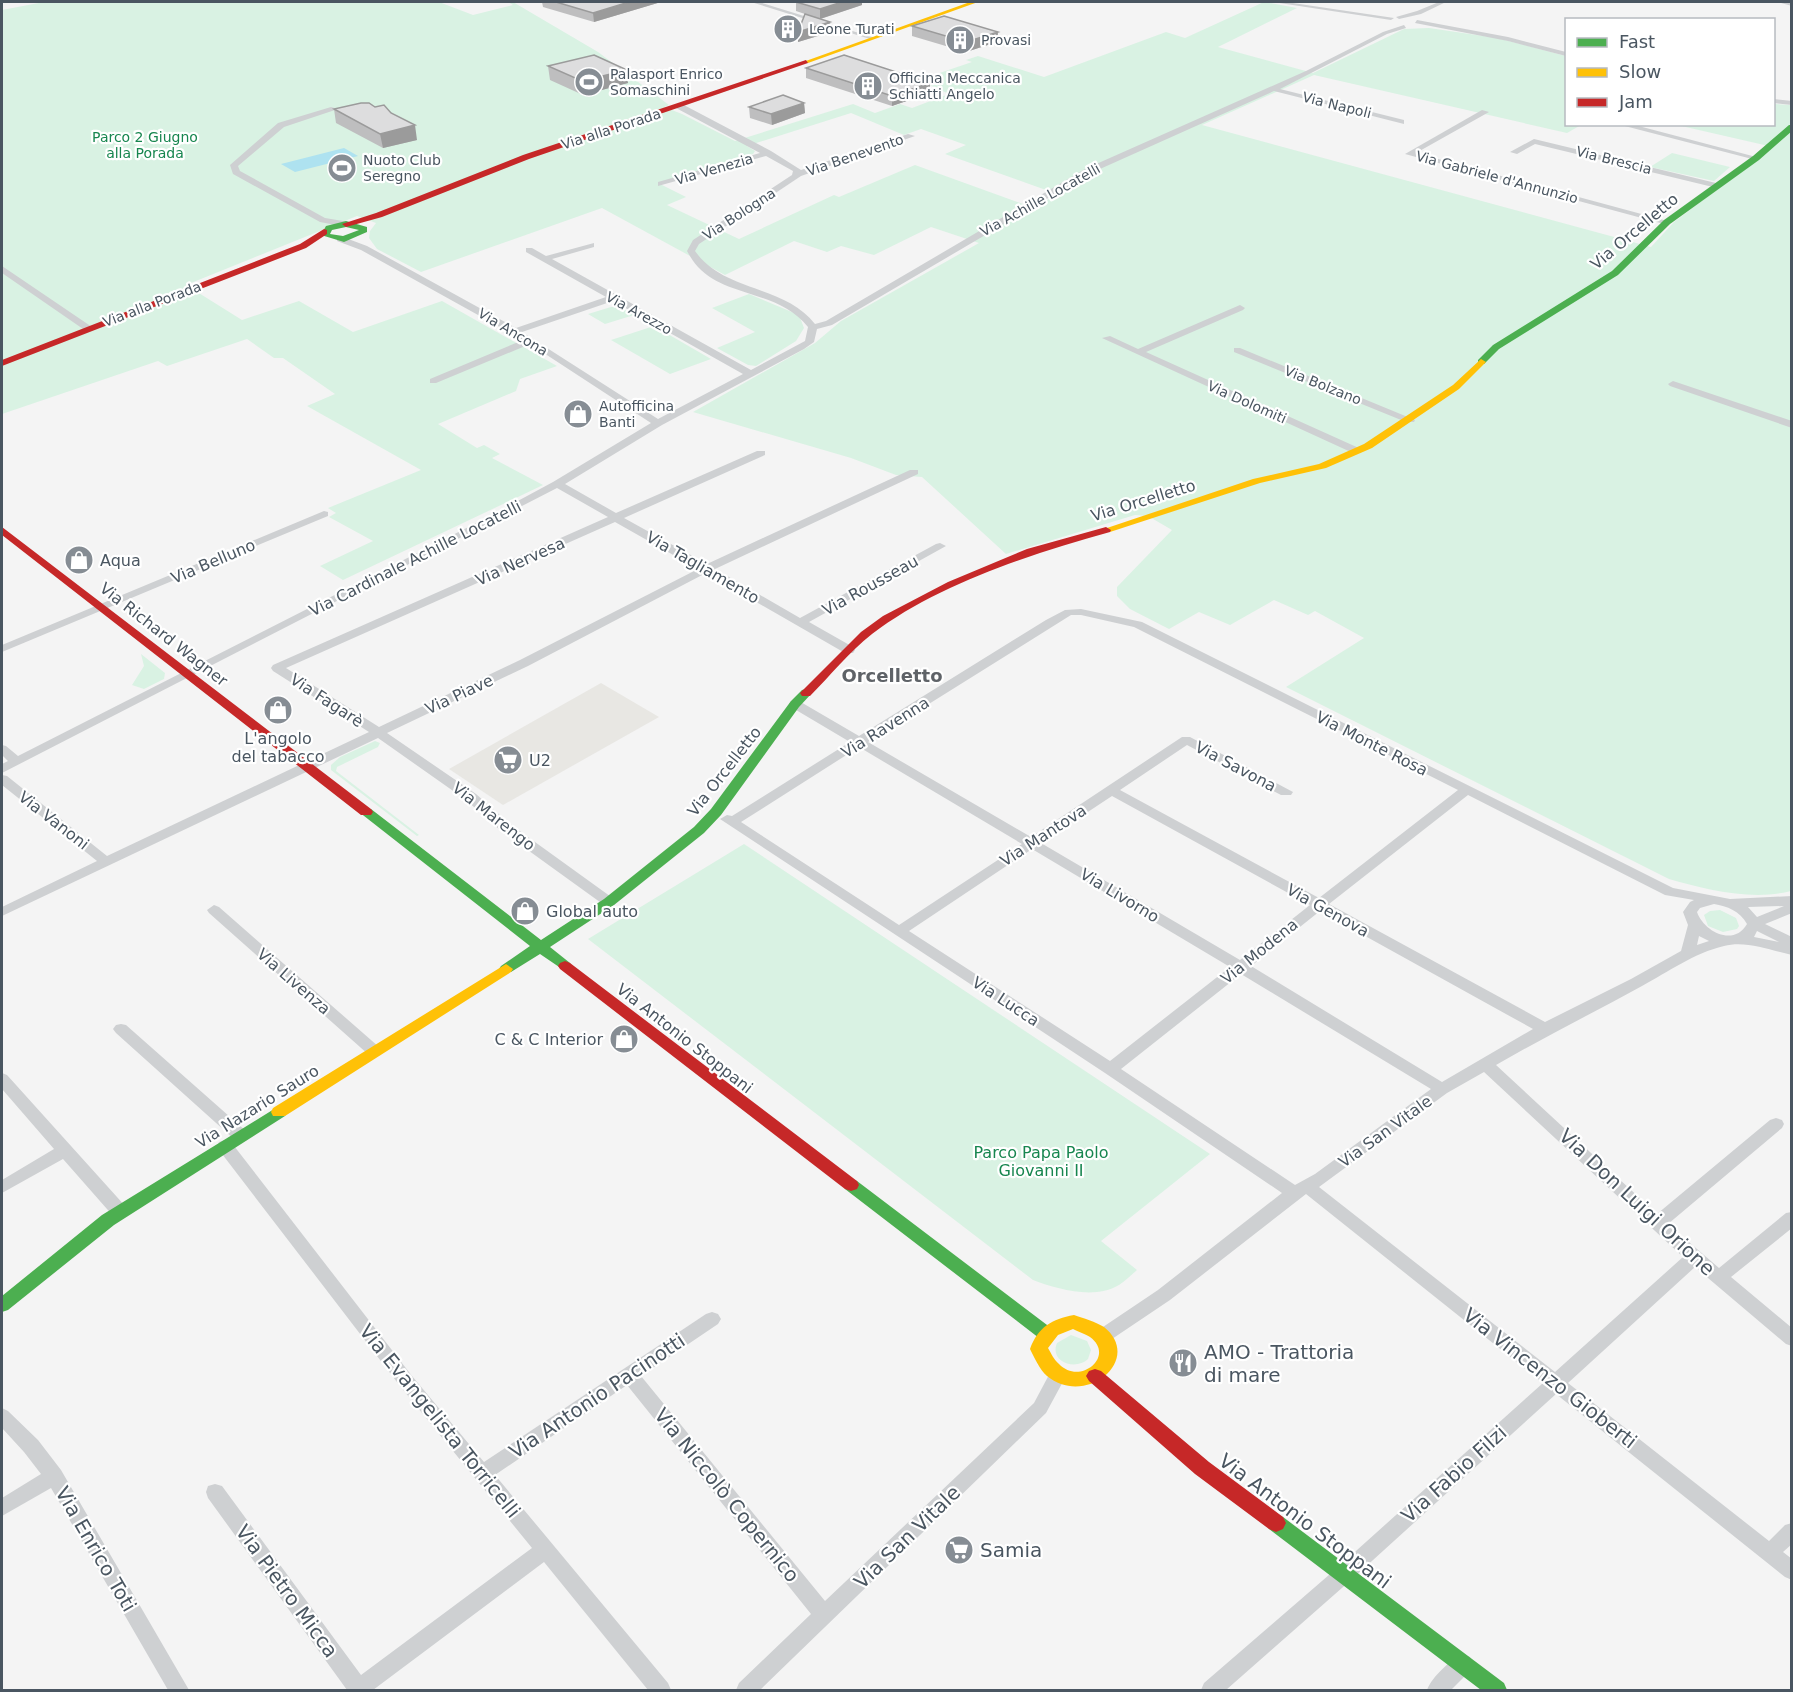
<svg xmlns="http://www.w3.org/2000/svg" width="1793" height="1692" font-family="'DejaVu Sans',sans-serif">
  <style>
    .commercial { fill: #e8e7e3 }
    .green { fill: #d9f2e3; fill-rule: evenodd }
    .water { fill: #aee2f0 }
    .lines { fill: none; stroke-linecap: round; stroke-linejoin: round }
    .street { fill: #ced0d2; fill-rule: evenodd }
    .fast { fill: #4caf50; fill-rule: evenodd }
    .slow { fill: #ffc107; fill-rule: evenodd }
    .jam { fill: #c62828; fill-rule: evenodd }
    .wall { fill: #bebebf }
    .shaded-wall { fill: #9b9b9b }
    .building { fill: #ddddde; stroke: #9b9b9b; stroke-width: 1.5 }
    .labels { text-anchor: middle; stroke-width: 4.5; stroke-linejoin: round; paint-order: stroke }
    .far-poi-label { font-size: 14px; fill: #4a5661; stroke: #fff; text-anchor: start }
    .far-street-label { font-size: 14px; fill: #4a5661; stroke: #fff }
    .far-park-label { font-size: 14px; fill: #17864f; stroke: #fff }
    .street-label { font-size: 16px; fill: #4a5661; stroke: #fff }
    .poi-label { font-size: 16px; fill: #4a5661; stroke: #fff; text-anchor: start }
    .park-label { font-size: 16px; fill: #17864f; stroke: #fff }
    .neighbourhood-label { font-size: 18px; font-weight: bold; fill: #5f6368; stroke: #fff }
    .near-street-label { font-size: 20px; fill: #4a5661; stroke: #fff }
    .near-poi-label { font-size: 20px; fill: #4a5661; stroke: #fff; text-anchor: start }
  </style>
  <rect width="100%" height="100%" fill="#f4f4f4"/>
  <path class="commercial" d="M601,683L659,717L503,805L449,769Z"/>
  <path class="green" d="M44,2H439L473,15L513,5L508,2H513L598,52L669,105L664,107L682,114L735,141L853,104L875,113L900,104L912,108L949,94L919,80L972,62L966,60L978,56L1044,77L1166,32L1185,38L1264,2L1297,8L1218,47L1313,73L1404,29L1429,28L1497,38L1566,56V124L1581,125L1567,133L1314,75L1202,125L1651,247L1674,222L1773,147L1677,125L1774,124V104L1791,105V891C1753,901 1707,890 1669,879L1286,687L1364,638L1315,611L1308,615L1274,600L1230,625L1199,612L1169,629L1130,609L1117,596V587L1172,530L1148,516L1135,515L1006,554L922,477L896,475L851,458L693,412L815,343L841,321L979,243L931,227L874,255L841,246L827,252L794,241L725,275L602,208L421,272L377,249L369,238L370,231L376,223L357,216L186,285L242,320L299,301L353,332L442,301L557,366L520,379L516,391L438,424L477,448L484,445L500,454L492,458L543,485L343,580L320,566L373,541L329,517L336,513L328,508L421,470L307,406L335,394L283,358H274L247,339L167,366L158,361L2,414V10ZM851,113L904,135L921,129L966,145L945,154L1057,194L1034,208L915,165L839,197L834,195L739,239L667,205L686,197L658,183L753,154L755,151L747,146Z
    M1672,153L1730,167L1714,181L1650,167Z
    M749,294L799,315L804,328L796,341L756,366L748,365L717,348L755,332L712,308Z
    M611,307H620L634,315L605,324L588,314Z
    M654,326L711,359L670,374L611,340Z
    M141,654L165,673L164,679L144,689L132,685L144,666Z
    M375,741L380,743L378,747L337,767L336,771L419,835L417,836L331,770V765L340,757Z
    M744,844L1210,1154L1101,1241L1137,1270C1131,1275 1125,1281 1119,1285C1094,1300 1057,1289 1033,1280L588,939Z
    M1720,910L1736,918L1739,926L1737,929L1723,932L1708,926L1704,915L1710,911Z
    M1071,1335L1087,1341L1091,1350L1088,1359C1076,1371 1049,1362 1057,1343Z"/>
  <path class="water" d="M344,148L358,156L295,172L281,164Z"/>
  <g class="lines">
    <path class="street" d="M751,2H759L875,38L870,39Z
      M1273,2H1286L1394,18L1391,20Z
      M1439,2H1446L1421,14L1399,19L1396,17L1417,11Z
      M1780,2H1792V6L1781,3Z
      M1417,20L1508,37L1566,52V56L1508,41L1415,23Z
      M1404,25L1406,28L1387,34L1280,89L1404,120V124L1274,91L1091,173L832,325L817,329L814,342L804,349L662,425L565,484L616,513L757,451H765V455L624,518L707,564L910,470H918V474L715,569L800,618L936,544L940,543L946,546L809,622L853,647L855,650L853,653H845L706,573L528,666L387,733L476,794L510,824L614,899L616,902L614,905H604L500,830L466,800L378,738L2,916V907L97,861L2,785V775L7,776L107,856L369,732L273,671L271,668L273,665L608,517L557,488L2,773V764L8,761L2,755V745L6,746L18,756L490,516L553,482L651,423L530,344L436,383H430V379L523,340L361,250L337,241V237H343L367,246L516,328L606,297L526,252V248H532L546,256L594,243V247L552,259L751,370L805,341L808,327C779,290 727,298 698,267C693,262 690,256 687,251L693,240L792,175L793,171L766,156L658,186V182L760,153L676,108V104H682L771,151L801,170L908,134L915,136L801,176L699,244L695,251C725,293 784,284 815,324L826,321L1085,169L1306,71L1383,32ZM613,301L743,374L658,419L522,332ZM615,522L698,569L520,660L379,727L286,668Z
      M1774,99L1792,101V105L1774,103Z
      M331,107L338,109L284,127L238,166L240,171L325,218L349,222L350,224L346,227L320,222L233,174L230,165L278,123Z
      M1482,110L1489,112L1416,153L1671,222L1664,224L1405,154Z
      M1617,124H1631L1760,158L1756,160Z
      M1534,139L1720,184L1721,186L1717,188L1535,144L1517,154L1510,152Z
      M2,266L92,327V331H86L2,273Z
      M1240,305L1245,308L1243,310L1146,352L1361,449V453H1353L1102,338L1110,336L1138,349Z
      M1234,348H1240L1415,420L1414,422H1406L1234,352Z
      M1673,381L1792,421V428L1670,386L1668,384Z
      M324,511L328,512V516L2,652V645Z
      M1081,609L1142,622L1673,888L1730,899L1792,896V913L1765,924L1792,937V955C1770,950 1745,940 1724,946C1694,953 1668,972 1642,986C1593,1013 1544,1037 1496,1065L1657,1214L1770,1120L1776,1118L1782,1120L1784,1124L1782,1128L1668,1224L1719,1268L1786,1213L1792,1212V1228L1731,1277L1792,1328V1346L1786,1344L1695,1267L1568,1383L1769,1541L1785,1525L1792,1523V1544L1783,1552L1792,1559V1580L1785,1577L1556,1394L1351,1580L1226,1690H1201L1204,1683L1337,1568L1543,1383L1306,1194L1170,1300L1109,1341L1103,1343L1097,1341L1094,1336L1097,1331L1158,1290L1282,1193L1105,1073L720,819L727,815L732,816L850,742L791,707L789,704L791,701H799L859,736L1046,620L1065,610ZM1071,615H1081L1134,627L1458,790L1319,898L1120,790L1187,745L1281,795H1291L1293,792L1190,737H1182L1031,837L868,742ZM859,747L1022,844L899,925L741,822ZM1468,795L1665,895L1694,900L1690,902L1683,912L1688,925L1681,951L1631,979L1545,1022L1329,904ZM1112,796L1310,905L1240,960L1041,843ZM1032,849L1230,967L1110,1061L909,931ZM1714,904C1727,906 1740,911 1747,924C1734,947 1704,932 1697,912L1700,908ZM1784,906L1757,917L1748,907ZM1320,911L1533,1029L1442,1082L1251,966ZM1757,931L1779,942L1754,937ZM1699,936L1709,941L1697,945ZM1241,974L1431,1089L1315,1174L1295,1185L1121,1069ZM1484,1072L1683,1257L1555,1372L1319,1187L1447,1093Z
      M214,905L219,907L379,1047L382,1051L379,1055H369L209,913L207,910Z
      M121,1024L126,1025L247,1132L249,1136L247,1140L241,1142L235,1140L116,1033L113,1029L116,1025Z
      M2,1073L7,1075L126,1207L128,1212L126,1217L120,1218L114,1217L63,1159L2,1193V1180L54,1149L2,1089Z
      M225,1140L231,1142L412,1376L484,1462L706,1314L712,1312L718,1314L721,1319L718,1324L641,1376L825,1601L1034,1403L1051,1371L1057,1369L1063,1371L1066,1376L1046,1413L760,1690H736L739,1683L811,1614L627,1385L495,1475L668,1683L671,1690H648L544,1562L373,1690H347L208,1498L206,1492L208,1486L215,1484L222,1486L361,1675L532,1548L400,1386L219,1150L217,1146L219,1142Z
      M2,1408L8,1411L38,1440L61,1470L189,1690H168L51,1488L2,1516V1498L41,1474L24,1452L2,1428Z
      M1463,1654L1470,1657L1473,1664L1470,1671L1451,1690H1427C1432,1677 1450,1660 1463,1654Z"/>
    <path class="fast" d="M1789,125H1792V131L1759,160L1670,224L1618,275L1499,349L1484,364H1478V360L1493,345L1612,271L1664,220L1753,156Z
      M346,221L367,227V232L344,242L321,235L326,226ZM346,227L359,230L343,236L330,234L332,230Z
      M806,689L810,690L812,693L799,707L721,815L704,833L614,905L550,947L570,963L572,966L570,969L565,971L540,954L511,972H501L499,969L501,966L530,946L359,812L361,809H371L541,940L604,899L694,827L711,809L791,701L802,690Z
      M279,1106L285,1108L287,1112L285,1116L114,1225L8,1310L2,1312V1296L102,1215Z
      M851,1179L857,1181L1051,1328L1054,1333L1051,1338L1045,1340L1039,1338L845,1189L843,1185L845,1181Z
      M1276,1514L1283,1517L1504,1683L1507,1690H1481L1269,1529L1266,1523L1269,1517Z"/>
    <path class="slow" d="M970,2H978L808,63L803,62Z
      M1481,359L1486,362L1459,389L1372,448L1326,468L1260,483L1110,532H1102L1101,530L1253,479L1319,464L1364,444L1453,385Z
      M506,964L513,969L511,972L285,1116H273L271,1112L273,1108Z
      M1074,1315C1083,1318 1096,1322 1104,1327C1144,1359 1086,1408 1047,1376C1040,1370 1034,1357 1030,1349C1038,1327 1052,1319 1074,1315ZM1073,1329C1078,1332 1086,1334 1090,1337C1116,1356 1080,1386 1059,1364C1054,1360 1051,1353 1048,1348L1058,1335Z"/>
    <path class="jam" d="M806,60L808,63L529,159L382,217L346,227L342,224L376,213L523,155Z
      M324,229L327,230V234L306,248L2,366V360L300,244Z
      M2,527L371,809L373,812L371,815H361L2,535Z
      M1106,527L1111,530L1110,532C1031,554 938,584 872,634C849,652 830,676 810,696H802L800,693L861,632L883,616L948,582L1027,549Z
      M565,961L570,963L857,1181L859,1185L857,1189L851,1191L845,1189L560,969L558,966L560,963Z
      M1095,1369L1101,1371L1209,1462L1283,1517L1286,1523L1283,1529L1276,1532L1269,1529L1195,1474L1089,1381L1086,1376L1089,1371Z"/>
  </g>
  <path class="wall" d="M542,2H661L594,22L543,7Z
    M796,2H862V5L820,19L831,32L798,42L805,14L796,11Z
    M912,26L998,32L997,42L966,52L912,36Z
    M548,66L628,83L583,95L550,80Z
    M806,68L930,93L892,106L806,78Z
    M804,103L805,113L772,125L750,118L749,107Z
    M334,109L417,140L383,148L336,123Z"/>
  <path class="shaded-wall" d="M629,2H661L594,22L593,13Z
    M842,2H862V5L820,19V9Z
    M830,22L831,32L798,42V32Z
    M998,32L997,42L966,52V42Z
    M627,70L628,83L583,95L582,81Z
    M930,83V93L892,106V96Z
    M804,103L805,113L772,125L771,114Z
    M415,125L417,140L383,148L380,134Z"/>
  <path class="building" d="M556,2H629L593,13Z
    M796,2H842L820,9Z
    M805,14L830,22L798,32Z
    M944,16L998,32L966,42L912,26Z
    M594,55L627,70L582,81L548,66Z
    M844,55L930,83L892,96L806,68Z
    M783,95L804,103L771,114L749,107Z
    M361,103H369L375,107L384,105L391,113L415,125L380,134L334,109Z"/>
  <defs>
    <g id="building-disc" transform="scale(1.5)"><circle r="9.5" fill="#868d94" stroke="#fff"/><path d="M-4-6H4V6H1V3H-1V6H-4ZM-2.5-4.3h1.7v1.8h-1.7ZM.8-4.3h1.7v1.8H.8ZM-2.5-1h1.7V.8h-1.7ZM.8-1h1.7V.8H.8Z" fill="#fff"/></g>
    <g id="stadium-disc" transform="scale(1.5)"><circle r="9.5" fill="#868d94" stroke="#fff"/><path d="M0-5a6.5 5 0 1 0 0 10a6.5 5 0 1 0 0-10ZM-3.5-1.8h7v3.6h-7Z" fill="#fff"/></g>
    <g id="shop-disc" transform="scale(1.5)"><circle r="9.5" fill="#868d94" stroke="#fff"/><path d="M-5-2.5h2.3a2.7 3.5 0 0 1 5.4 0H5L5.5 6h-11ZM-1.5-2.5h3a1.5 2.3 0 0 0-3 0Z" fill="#fff"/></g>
    <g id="supermarket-disc" transform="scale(1.5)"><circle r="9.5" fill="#868d94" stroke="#fff"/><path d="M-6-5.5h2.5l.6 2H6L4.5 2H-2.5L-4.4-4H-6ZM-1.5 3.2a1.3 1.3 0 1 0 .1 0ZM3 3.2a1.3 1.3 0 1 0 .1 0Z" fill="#fff"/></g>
    <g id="restaurant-disc" transform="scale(1.5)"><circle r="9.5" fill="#868d94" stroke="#fff"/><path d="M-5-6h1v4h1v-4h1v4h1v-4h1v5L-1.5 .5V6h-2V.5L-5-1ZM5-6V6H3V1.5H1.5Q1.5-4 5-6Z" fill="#fff"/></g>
  </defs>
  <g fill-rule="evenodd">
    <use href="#building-disc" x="788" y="29"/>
    <use href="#building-disc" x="960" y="40"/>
    <use href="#stadium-disc" x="589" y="82"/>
    <use href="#building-disc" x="868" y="86"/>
    <use href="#stadium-disc" x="342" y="168"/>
    <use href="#shop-disc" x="578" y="414"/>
    <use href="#shop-disc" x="79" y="560"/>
    <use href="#shop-disc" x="278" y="710"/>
    <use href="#supermarket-disc" x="508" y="760"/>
    <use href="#shop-disc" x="525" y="911"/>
    <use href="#shop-disc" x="624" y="1039"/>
    <use href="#restaurant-disc" x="1183" y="1363"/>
    <use href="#supermarket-disc" x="959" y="1550"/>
  </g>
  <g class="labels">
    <g class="far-poi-label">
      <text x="809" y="34">Leone Turati</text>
      <text x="981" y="45">Provasi</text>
      <text x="610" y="79">Palasport Enrico<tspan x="610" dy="16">Somaschini</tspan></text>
      <text x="889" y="83">Officina Meccanica<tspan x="889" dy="16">Schiatti Angelo</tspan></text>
      <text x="363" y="165">Nuoto Club<tspan x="363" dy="16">Seregno</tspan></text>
      <text x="599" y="411">Autofficina<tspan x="599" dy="16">Banti</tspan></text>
    </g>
    <g class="far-street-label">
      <text transform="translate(1337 105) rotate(14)" y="5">Via Napoli</text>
      <text transform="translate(611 129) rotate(-18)" y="5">Via alla Porada</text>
      <text transform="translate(855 155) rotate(-19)" y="5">Via Benevento</text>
      <text transform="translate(1614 160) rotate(14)" y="5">Via Brescia</text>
      <text transform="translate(714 169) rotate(-16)" y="5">Via Venezia</text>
      <text transform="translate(1497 177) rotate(15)" y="5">Via Gabriele d'Annunzio</text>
      <text transform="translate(1040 200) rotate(-29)" y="5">Via Achille Locatelli</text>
      <text transform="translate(739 214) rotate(-33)" y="5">Via Bologna</text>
      <text transform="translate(152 304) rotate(-21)" y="5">Via alla Porada</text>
      <text transform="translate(639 313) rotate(29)" y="5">Via Arezzo</text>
      <text transform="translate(513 332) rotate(31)" y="5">Via Ancona</text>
      <text transform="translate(1323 385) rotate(22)" y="5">Via Bolzano</text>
      <text transform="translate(1247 402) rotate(24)" y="5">Via Dolomiti</text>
    </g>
    <g class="far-park-label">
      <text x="145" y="142">Parco 2 Giugno<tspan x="145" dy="16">alla Porada</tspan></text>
    </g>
    <g class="street-label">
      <text transform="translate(1634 231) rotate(-40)" y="6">Via Orcelletto</text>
      <text transform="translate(1143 500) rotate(-17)" y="6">Via Orcelletto</text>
      <text transform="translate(415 558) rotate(-27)" y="6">Via Cardinale Achille Locatelli</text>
      <text transform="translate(213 561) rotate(-23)" y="6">Via Belluno</text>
      <text transform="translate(520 561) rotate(-24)" y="6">Via Nervesa</text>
      <text transform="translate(703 567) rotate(30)" y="6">Via Tagliamento</text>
      <text transform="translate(870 585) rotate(-29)" y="6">Via Rousseau</text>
      <text transform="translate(164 634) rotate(38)" y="6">Via Richard Wagner</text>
      <text transform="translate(459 694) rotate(-25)" y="6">Via Piave</text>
      <text transform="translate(327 700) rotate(33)" y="6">Via Fagarè</text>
      <text transform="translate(885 727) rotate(-32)" y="6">Via Ravenna</text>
      <text transform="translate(1372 743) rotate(27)" y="6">Via Monte Rosa</text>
      <text transform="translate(1236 766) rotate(28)" y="6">Via Savona</text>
      <text transform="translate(724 771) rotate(-52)" y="6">Via Orcelletto</text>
      <text transform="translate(494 816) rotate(38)" y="6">Via Marengo</text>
      <text transform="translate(54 820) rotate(38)" y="6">Via Vanoni</text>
      <text transform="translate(1043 835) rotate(-33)" y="6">Via Mantova</text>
      <text transform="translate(1120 895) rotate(31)" y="6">Via Livorno</text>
      <text transform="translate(1328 910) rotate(29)" y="6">Via Genova</text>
      <text transform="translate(1259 951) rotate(-39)" y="6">Via Modena</text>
      <text transform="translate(294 981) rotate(41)" y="6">Via Livenza</text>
      <text transform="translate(1006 1001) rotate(33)" y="6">Via Lucca</text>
      <text transform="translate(685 1038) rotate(38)" y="6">Via Antonio Stoppani</text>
      <text transform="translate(257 1106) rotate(-32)" y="6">Via Nazario Sauro</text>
      <text transform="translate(1385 1131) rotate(-36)" y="6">Via San Vitale</text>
    </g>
    <g class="poi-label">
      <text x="100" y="566">Aqua</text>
      <text x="278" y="744" text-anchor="middle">L'angolo<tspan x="278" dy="18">del tabacco</tspan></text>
      <text x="529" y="766">U2</text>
      <text x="546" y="917">Global auto</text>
      <text x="603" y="1045" text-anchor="end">C &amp; C Interior</text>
    </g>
    <g class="park-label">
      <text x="1041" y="1158">Parco Papa Paolo<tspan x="1041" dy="18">Giovanni II</tspan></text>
    </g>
    <g class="neighbourhood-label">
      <text x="892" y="682">Orcelletto</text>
    </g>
    <g class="near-street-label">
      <text transform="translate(1637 1202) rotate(43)" y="7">Via Don Luigi Orione</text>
      <text transform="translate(1550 1378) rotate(38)" y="7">Via Vincenzo Gioberti</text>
      <text transform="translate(597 1396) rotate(-34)" y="7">Via Antonio Pacinotti</text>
      <text transform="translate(440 1421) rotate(51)" y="7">Via Evangelista Torricelli</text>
      <text transform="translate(1454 1474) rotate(-42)" y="7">Via Fabio Filzi</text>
      <text transform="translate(727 1495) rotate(51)" y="7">Via Niccolò Copernico</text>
      <text transform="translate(1305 1521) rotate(37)" y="7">Via Antonio Stoppani</text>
      <text transform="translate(907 1537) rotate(-44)" y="7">Via San Vitale</text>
      <text transform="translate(96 1549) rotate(60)" y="7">Via Enrico Toti</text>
      <text transform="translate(287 1591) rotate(54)" y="7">Via Pietro Micca</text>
    </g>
    <g class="near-poi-label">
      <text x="1204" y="1359">AMO - Trattoria<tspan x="1204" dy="23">di mare</tspan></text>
      <text x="980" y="1557">Samia</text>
    </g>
  </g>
  <rect width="1793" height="1692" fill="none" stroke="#4a5661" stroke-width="6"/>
  <rect x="1565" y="18" width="210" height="108" fill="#ffffff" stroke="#b7bbc0" stroke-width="1.5"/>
  <rect x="1577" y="38" width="30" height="9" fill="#4caf50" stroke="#b7bbc0" stroke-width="1.5"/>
  <text x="1619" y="48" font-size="18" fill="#4a5661">Fast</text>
  <rect x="1577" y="68" width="30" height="9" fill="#ffc107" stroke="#b7bbc0" stroke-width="1.5"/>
  <text x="1619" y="78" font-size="18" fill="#4a5661">Slow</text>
  <rect x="1577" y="98" width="30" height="9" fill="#c62828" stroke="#b7bbc0" stroke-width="1.5"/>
  <text x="1619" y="108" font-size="18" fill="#4a5661">Jam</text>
</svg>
